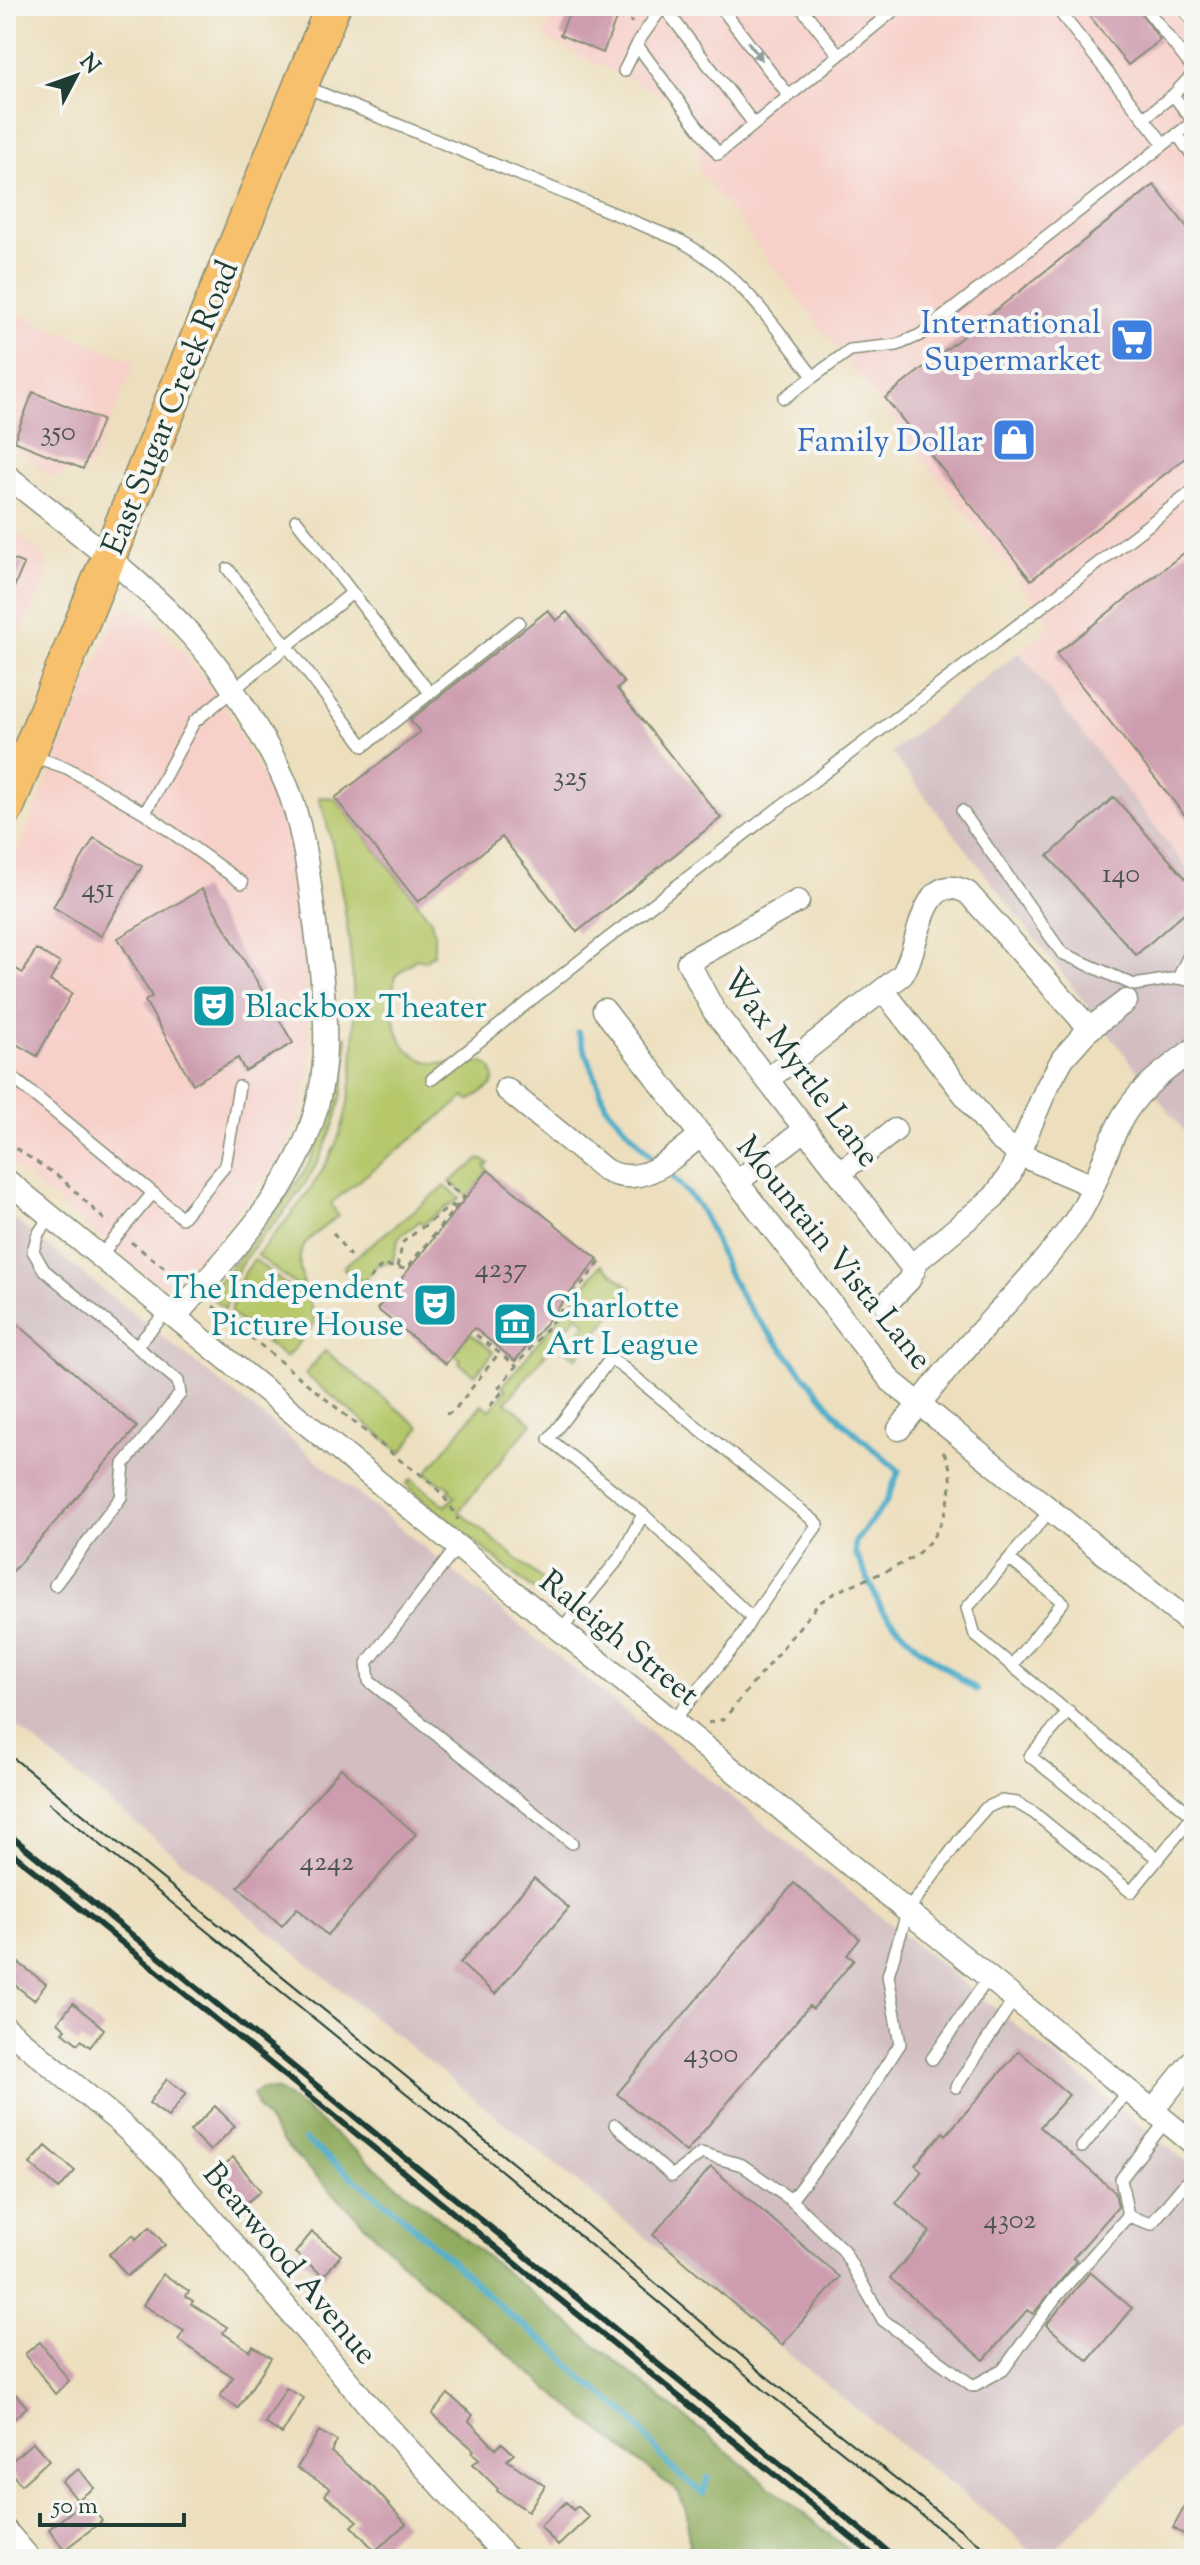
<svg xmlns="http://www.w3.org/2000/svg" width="1200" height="2565" font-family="'Sorts Mill Goudy',serif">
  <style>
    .built { fill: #f7d0c9 }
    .industrial { fill: #d2bec1 }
    .green { fill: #b6c86b; stroke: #6a8250; stroke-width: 2 }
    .forest { fill: #90ac5f; stroke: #58744a; stroke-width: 2 }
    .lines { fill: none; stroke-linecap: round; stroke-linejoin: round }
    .stream { stroke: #4aacc9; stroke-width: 6 }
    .building { fill: #cd9cae }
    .service-casing { stroke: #868e78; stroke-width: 14 }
    .minor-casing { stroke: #868e78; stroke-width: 25 }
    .primary-casing { stroke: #868e78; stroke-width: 37 }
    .path { stroke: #868e78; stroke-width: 3; stroke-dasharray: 6 6; stroke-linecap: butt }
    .service { stroke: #fff; stroke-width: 11 }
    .minor { stroke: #fff; stroke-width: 22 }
    .primary { stroke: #f7c06c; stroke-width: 34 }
    .tram { stroke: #1f3d34; stroke-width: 2 }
    .rail { stroke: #1f3d34; stroke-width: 6 }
    .oneway { fill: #8f9e9a }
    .labels { text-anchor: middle; stroke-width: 8; stroke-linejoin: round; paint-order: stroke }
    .number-label { font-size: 28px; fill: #4a5552 }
    .shop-label { font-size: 32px; fill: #366cbe; stroke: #f6f6f2; text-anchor: end }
    .street-label { font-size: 32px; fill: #1f3d34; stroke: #f6f6f2 }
    .culture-label { font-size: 32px; fill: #0d838f; stroke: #f6f6f2; text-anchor: start }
  </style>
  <rect width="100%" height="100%" fill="#f6f6f2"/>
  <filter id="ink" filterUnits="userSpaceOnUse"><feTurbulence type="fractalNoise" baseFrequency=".0125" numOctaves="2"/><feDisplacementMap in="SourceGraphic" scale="16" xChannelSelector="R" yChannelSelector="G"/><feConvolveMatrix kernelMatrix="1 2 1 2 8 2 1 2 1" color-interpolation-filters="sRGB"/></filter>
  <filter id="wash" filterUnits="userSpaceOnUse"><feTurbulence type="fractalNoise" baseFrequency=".006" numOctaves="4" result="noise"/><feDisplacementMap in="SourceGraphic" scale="32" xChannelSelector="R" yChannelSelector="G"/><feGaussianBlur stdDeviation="1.8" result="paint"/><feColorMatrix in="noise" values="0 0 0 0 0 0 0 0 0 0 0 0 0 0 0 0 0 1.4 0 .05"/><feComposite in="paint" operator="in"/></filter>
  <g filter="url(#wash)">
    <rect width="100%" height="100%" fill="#eddfbd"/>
    <path class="built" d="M557,6H1186L1194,17V877L1019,652L1052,625L697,168L700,134L676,102L544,38Z
      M6,309L135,362L92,466L50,477L6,440Z
      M6,523L46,556V579L6,667Z
      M129,606L146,614L194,665L227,710L277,804L290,844L300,893L310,1040V1072L301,1109L288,1142L274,1167L185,1276L177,1283L167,1286L157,1284L6,1160V880L113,621L120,612Z"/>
    <path class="industrial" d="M1019,652L1194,877V1144L891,752Z
      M6,1213L265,1418L669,1747L1194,2168V2411L1070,2534L1049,2559H1040L1007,2529L892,2438L6,1718Z"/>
    <path class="green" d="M319,797L335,798L431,920L434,933V953L425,961L416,959L395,976C390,1011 392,1055 434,1063C451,1066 468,1060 484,1063L492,1069L494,1079L492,1085L469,1101L465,1097L331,1203L338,1216C310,1239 290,1245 304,1284L297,1286L257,1255C286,1221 316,1188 335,1146C373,1059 348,887 319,797Z
      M347,1036C348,1103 327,1159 285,1211C269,1231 247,1251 236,1274C230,1285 229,1297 225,1309L208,1295C274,1213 341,1153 340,1040Z
      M480,1159L489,1163L485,1167L488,1170L468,1196L450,1182Z
      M445,1186L460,1198L423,1224L420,1221L399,1237L392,1263L378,1264L366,1279L359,1281L344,1269V1266Z
      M254,1259L295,1292L307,1291L315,1323L286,1358L230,1313L242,1277Z
      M602,1264L632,1289L576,1358L566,1350L587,1323L577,1315L506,1402L532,1423L459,1511L563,1597L549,1602L410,1489L407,1483L411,1479L446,1506L455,1496L449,1491L451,1488L445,1483L442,1485L426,1473L482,1404L490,1410L506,1390L502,1387Z
      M470,1333L494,1352L475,1375L459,1363L461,1360L454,1354Z
      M325,1351L420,1427L402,1453L305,1374Z"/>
    <path class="forest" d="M262,2089L278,2090L305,2110L860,2559H687L689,2549L687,2515L679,2493L569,2406L411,2271L283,2143L257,2106L252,2094Z"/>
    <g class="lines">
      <path class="stream" d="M578,1032L606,1106L650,1155
        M673,1178L698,1205L710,1228L728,1273L747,1306L843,1422L899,1471L886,1502L855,1542V1552L882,1610L919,1648L976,1690
        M305,2140L400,2214L512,2317L558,2352L584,2380L629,2415L669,2466L703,2494L708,2478"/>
    </g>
    <g id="blocks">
      <path class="building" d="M572,6H621L603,53L560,35Z
        M1082,6H1136L1160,40L1128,65Z
        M1154,185L1194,236V451L1031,580L885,398Z
        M33,392L102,420L83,469L14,441Z
        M1194,545V827L1056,654Z
        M6,556L24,564L6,606Z
        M548,610L556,621L567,612L624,683L617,689L721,818L577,932L502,837L418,902L335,798L420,732L410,720Z
        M1114,797L1194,888V904L1136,955L1048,856Z
        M94,838L142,866L101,936L53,907Z
        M202,889L293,1043L245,1071L238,1058L193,1084L145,1001L152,997L118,938Z
        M36,949L60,963L50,981L72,993L37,1056L6,1038V1018L16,1000L6,995V963L23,973Z
        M488,1170L598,1259L515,1361L474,1328L446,1364L377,1309Z
        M6,1314L137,1427L6,1579Z
        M341,1768L416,1834L327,1935L297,1908L282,1926L238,1887Z
        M534,1878L569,1908L495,1994L460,1963Z
        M794,1883L860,1939L847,1955L854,1960L813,2009L809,2006L686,2152L617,2094Z
        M6,1953L46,1984L34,2000L6,1978Z
        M73,2003L104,2029L90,2047L81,2040L78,2044L63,2032L66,2029L58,2022Z
        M1019,2051L1069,2095L1040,2127L1115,2192L1118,2207L1073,2258L1077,2261L1033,2314L1027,2310L984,2360L890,2278L930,2232L896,2203L922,2171L915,2165L943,2132L946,2135Z
        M167,2079L186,2093L168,2117L149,2103Z
        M215,2106L235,2126L210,2151L190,2131Z
        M46,2146L75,2171L59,2189L30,2164Z
        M233,2157L261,2191L245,2204L222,2176L226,2172L222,2167Z
        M711,2167L840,2277L782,2345L653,2235Z
        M150,2227L165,2245L127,2276L109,2254L133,2235L136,2239Z
        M312,2232L341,2255L324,2276L295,2253Z
        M1090,2272L1132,2308L1088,2361L1046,2325Z
        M163,2274L189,2291L186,2296L193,2301L191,2304L227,2327L223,2333L250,2351L253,2346L271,2358L238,2408L220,2396L233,2377L178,2340L184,2331L143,2305Z
        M40,2342L69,2381L55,2394L25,2354Z
        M6,2384L27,2407L6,2426Z
        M286,2388L304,2398L282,2434L265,2423Z
        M448,2394L473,2415L469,2421L496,2449L502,2443L514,2454L507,2460L545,2486L528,2511L497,2491L498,2489L473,2464L479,2459L472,2452L474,2450L432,2414Z
        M319,2431L337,2441L331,2452L373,2487L406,2524L375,2551L352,2526L358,2521L325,2495L330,2488L297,2468Z
        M33,2442L49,2460L21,2485L6,2466Z
        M79,2469L94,2488L77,2500L62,2481Z
        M1194,2489V2540L1173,2528Z
        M86,2500L102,2521L64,2550L49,2529Z
        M566,2502L573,2510L578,2506L589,2517L558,2546L540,2526Z"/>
    </g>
  </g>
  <g filter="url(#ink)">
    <use href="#blocks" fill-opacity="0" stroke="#868e78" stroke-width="2"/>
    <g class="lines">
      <g class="service-casing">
        <path id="service" d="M663,6L754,124
          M720,6L789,96
          M800,6L839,55
          M1055,6L1164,144
          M1144,6L1194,70
          M1181,6L1194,23
          M637,45L718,154L899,6
          M624,71L640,39L663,6
          M306,87L681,241C743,276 770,321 813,376
          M1173,95L1193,121
          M1144,118L1173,95L1194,73
          M1177,134L1194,158
          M784,398L850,350L897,345L920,335L1194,121
          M296,520L430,693
          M228,569L364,746L519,622
          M6,747L67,768L145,813L194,722L352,593
          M962,811L1062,953L1134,985L1178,978L1194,981
          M145,813L242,883
          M1178,978L1194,945
          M6,1072L153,1193L100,1256
          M432,1079L606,940L1194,490
          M153,1193L182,1218L225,1166L239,1087
          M51,1215L38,1234L33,1251L44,1270L178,1381L180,1394L124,1464L121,1497L55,1585
          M136,1346L168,1311
          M1050,1511L967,1608L975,1635L1194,1817
          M643,1514L752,1618L737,1643L673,1721
          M458,1546L367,1663L369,1681L572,1843
          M1009,1559L1063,1602L1012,1665
          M560,1631L621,1556L643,1514L549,1439L611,1358L818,1524L752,1618
          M1069,1711L1030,1756L1158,1859
          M932,2059L989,1977
          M956,2087L1015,1998
          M1166,2121L1121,2179L1128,2216L1055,2298L1003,2370L973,2386L883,2320L843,2250L791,2200L839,2138L900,2044L888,1975L908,1910L969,1827L986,1808L1001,1801L1017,1803L1034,1813L1131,1892L1193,1816
          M615,2125L672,2176L701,2153L742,2165L791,2200
          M1082,2147L1128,2091
          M1128,2216L1151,2224L1194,2173"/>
      </g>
      <g class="minor-casing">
        <path id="minor" d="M6,475C73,529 155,589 209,656C226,676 239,699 253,722C267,745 282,771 291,797C307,845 311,896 318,946C328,1022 333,1088 297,1159C268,1217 217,1267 175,1317
          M798,901L688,962L714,1011L914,1270
          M883,990L999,1139L1023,1156L1093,1186
          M604,1010L891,1381L1194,1626
          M767,1080L902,975C920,950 920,866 968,893L1090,1029
          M506,1089L605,1170C643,1190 673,1157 701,1135
          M839,1173L895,1130
          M6,1180L1194,2144
          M737,1182L806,1129
          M886,1304L909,1280L917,1261L994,1197L1010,1174L1046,1089L1063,1058L1087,1031L1126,1001
          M899,1429C918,1406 937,1381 957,1358C995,1314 1037,1273 1072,1225C1094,1195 1102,1159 1118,1126C1134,1092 1164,1071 1194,1049
          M6,2028L118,2121L173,2173L369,2406L508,2559
          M1152,2111L1194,2059
          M6,2531L30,2559"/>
      </g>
      <g class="primary-casing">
        <path id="primary" d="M6,809L333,6"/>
      </g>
      <path class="path" d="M618,17L633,22
        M6,1142L61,1178L109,1224
        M333,1233L350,1256
        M131,1242L182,1281
        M397,1267L403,1242L452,1205L455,1207
        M354,1298L382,1265L406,1269L464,1197L444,1182
        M213,1306L406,1465C430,1479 446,1495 458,1520
        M476,1335L516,1366
        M490,1406L503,1391L499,1387L600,1262
        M446,1414L453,1412L499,1353
        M708,1723L724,1719L819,1603C870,1566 932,1577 949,1498C953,1481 952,1465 942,1450"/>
      <use href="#service" class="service"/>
      <use href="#minor" class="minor"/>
      <use href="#primary" class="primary"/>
      <path class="tram" d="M6,1752L525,2173L762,2373L998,2559
        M49,1803L497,2167L763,2389L977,2559"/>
      <path class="rail" d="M6,1832L897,2559
        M6,1848L878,2559"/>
    </g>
    <defs><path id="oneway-solid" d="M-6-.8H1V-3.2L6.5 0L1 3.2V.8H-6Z" transform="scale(2)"/></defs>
    <use class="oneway" href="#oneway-solid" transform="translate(755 51) rotate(52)"/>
  </g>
  <defs>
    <g id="supermarket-square" transform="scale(2.3)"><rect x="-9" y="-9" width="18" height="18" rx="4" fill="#3f7fe0" stroke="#f6f6f2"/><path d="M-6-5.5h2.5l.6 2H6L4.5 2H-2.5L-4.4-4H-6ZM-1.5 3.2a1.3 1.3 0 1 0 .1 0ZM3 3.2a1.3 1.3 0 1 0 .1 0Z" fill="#fff"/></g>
    <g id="shop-square" transform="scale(2.3)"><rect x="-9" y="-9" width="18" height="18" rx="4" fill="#3f7fe0" stroke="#f6f6f2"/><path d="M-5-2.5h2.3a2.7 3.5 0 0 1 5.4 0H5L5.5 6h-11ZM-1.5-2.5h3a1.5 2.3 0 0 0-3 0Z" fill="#fff"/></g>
    <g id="theatre-square" transform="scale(2.3)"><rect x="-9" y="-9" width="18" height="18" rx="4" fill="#0f9aa8" stroke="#f6f6f2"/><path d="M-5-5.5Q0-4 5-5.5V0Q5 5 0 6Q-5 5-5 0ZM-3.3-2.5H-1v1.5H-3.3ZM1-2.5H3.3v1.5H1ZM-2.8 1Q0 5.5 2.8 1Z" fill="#fff"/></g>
    <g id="museum-square" transform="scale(2.3)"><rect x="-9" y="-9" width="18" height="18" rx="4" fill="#0f9aa8" stroke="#f6f6f2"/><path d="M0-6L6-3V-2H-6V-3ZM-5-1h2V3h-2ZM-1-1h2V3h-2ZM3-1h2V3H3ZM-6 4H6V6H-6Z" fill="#fff"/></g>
  </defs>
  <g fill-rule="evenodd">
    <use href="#supermarket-square" x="1132" y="340"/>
    <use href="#shop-square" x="1014" y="440"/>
    <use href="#theatre-square" x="214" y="1006"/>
    <use href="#theatre-square" x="435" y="1305"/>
    <use href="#museum-square" x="515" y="1324"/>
  </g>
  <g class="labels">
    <g class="number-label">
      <text x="58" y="440">350</text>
      <text x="570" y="785">325</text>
      <text x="1121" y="882">140</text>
      <text x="98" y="897">451</text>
      <text x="501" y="1277">4237</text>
      <text x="327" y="1870">4242</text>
      <text x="711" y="2062">4300</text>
      <text x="1010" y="2228">4302</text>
    </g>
    <g class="shop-label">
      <text x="1101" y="333">International<tspan x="1101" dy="37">Supermarket</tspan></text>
      <text x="983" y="451">Family Dollar</text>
    </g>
    <g class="street-label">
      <text transform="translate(169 407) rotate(-68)" y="11">East Sugar Creek Road</text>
      <text transform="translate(802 1067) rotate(53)" y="11">Wax Myrtle Lane</text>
      <text transform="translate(835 1252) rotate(51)" y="11">Mountain Vista Lane</text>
      <text transform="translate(620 1637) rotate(39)" y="11">Raleigh Street</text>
      <text transform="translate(291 2263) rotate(50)" y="11">Bearwood Avenue</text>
    </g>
    <g class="culture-label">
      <text x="245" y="1017">Blackbox Theater</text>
      <text x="404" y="1298" text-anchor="end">The Independent<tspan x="404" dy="37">Picture House</tspan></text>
      <text x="546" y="1317">Charlotte<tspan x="546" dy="37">Art League</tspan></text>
    </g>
  </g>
  <rect width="1200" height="2565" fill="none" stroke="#f6f6f2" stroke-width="32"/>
  <g transform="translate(76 76) rotate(49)" stroke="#f6f6f2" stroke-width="6" paint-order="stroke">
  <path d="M0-6L14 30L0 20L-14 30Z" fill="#1f3d34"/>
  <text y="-12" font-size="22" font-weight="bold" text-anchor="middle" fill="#1f3d34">N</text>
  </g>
  <path d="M40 2513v12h144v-12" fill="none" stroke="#1f3d34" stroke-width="4"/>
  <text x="52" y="2513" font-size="24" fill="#1f3d34" stroke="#f6f6f2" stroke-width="6" paint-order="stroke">50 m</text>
</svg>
